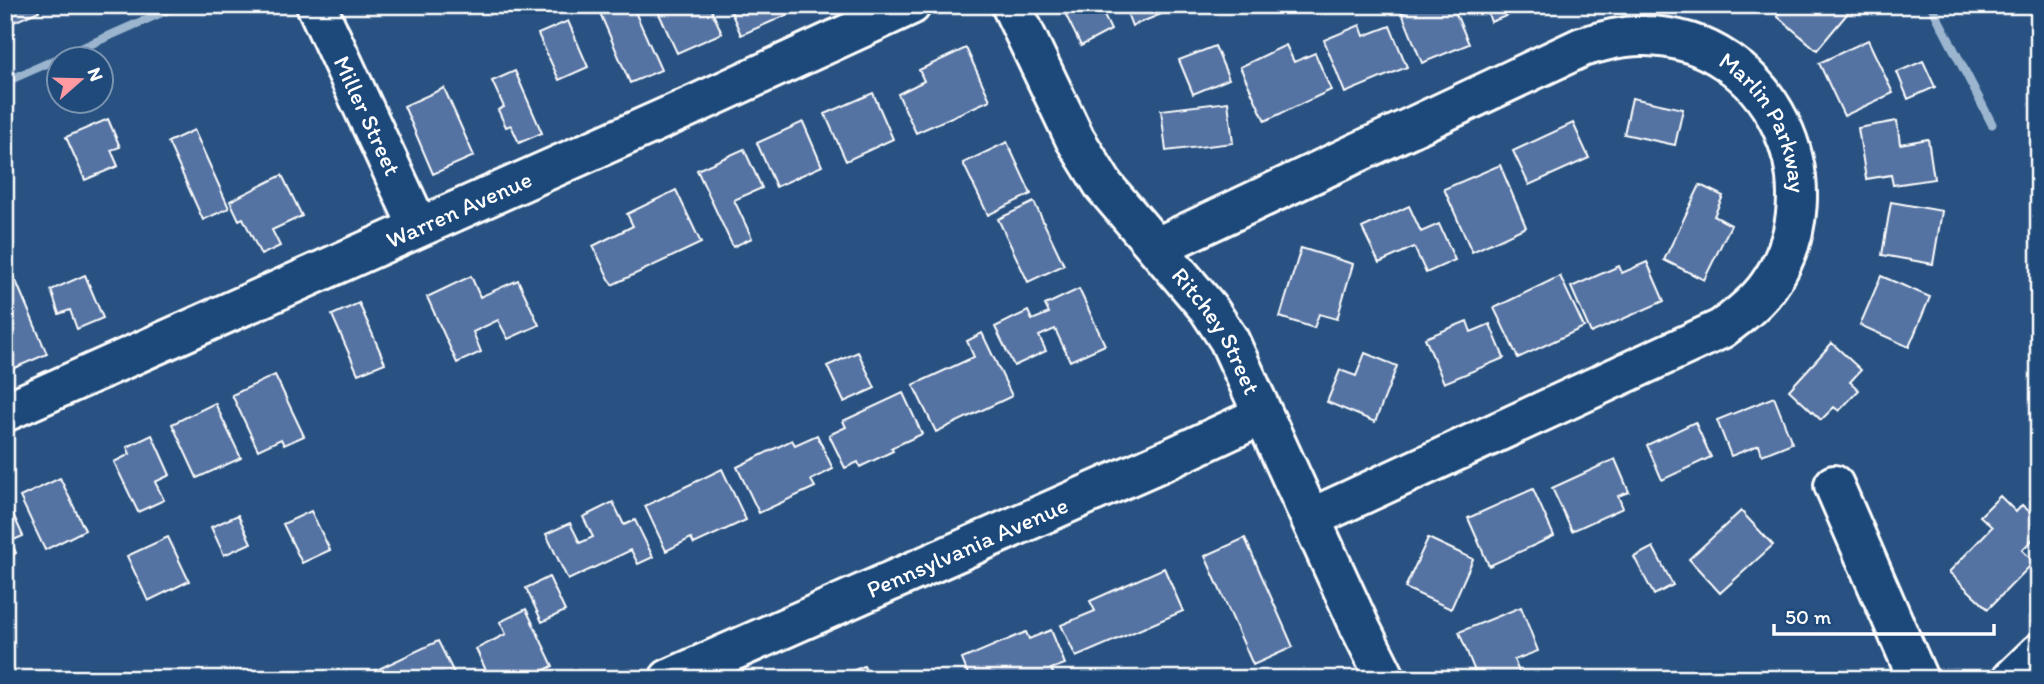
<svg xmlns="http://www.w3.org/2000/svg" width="2044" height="684" font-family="Itim,sans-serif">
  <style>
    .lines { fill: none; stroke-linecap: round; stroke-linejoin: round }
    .stream { stroke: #9bb5ce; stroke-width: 9 }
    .building { fill: #5573a2; stroke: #fff; stroke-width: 2 }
    .minor-casing { stroke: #fff; stroke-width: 44 }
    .minor { stroke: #1f4a7a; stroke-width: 38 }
    .labels { text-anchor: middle; stroke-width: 6; stroke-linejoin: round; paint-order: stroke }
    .street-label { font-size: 24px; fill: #fff; stroke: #1f4a7a }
  </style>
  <rect width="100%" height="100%" fill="#295282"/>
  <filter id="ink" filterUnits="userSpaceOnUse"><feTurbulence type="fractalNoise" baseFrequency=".0143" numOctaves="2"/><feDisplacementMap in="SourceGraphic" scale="14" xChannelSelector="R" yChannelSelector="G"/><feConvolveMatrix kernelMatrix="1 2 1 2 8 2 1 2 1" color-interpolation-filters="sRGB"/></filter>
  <g filter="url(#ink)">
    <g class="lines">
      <path class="stream" d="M1931,5L1992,124
        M5,82L179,5"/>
    </g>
    <path class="building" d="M5,5H37L39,11L5,26Z
      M599,5H632L661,70L630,83L597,6Z
      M659,5H709L722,33L677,53L656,7Z
      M728,5H796L798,10L741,35Z
      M1061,5H1099L1111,30L1081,46Z
      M1137,5H1160L1164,13L1132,26L1127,13L1138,8Z
      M1419,5H1444L1446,10L1453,7L1469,44L1422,63L1402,13Z
      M1485,5H1534L1491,22Z
      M1786,5H1849L1852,8L1817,50L1777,16Z
      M568,21L588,67L559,80L538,34Z
      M1360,25L1364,36L1390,26L1407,67L1345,93L1324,40Z
      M1868,40L1893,93L1844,116L1819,63Z
      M1286,45L1294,62L1315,53L1331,90L1265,121L1240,67Z
      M1215,46L1229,79L1193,94L1179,60Z
      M966,48L990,100L916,133L898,94L924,81L919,70Z
      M1923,61L1935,87L1908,99L1897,72Z
      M515,71L542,133L519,143L511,125L506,127L498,110L504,107L492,81Z
      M444,88L474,156L433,174L404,106Z
      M873,93L893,139L846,161L825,114Z
      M1632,98L1683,109L1675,145L1624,134Z
      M1228,102L1233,143L1166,151L1161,110Z
      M108,119L120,147L111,150L118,166L85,180L66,137Z
      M1897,121L1900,144L1928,139L1934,179L1893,185L1891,175L1866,179L1858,128Z
      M803,122L822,166L776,187L757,143Z
      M1573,123L1589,158L1529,185L1513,151Z
      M194,130L229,208L203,220L168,142Z
      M1007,142L1031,194L988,215L963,163Z
      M744,149L762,188L734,200L752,238L733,247L697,170Z
      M1500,165L1526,227L1472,252L1444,189Z
      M282,175L302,216L272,230L280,246L261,255L243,218L239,220L230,201Z
      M1700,185L1723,196L1714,216L1731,225L1704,280L1664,260Z
      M676,190L701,243L612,285L593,246L633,226L627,214Z
      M1034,202L1064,265L1028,282L998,219Z
      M1891,202L1942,211L1933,264L1882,255Z
      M1409,206L1421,232L1439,224L1455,260L1426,273L1414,247L1379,263L1362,228Z
      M1301,248L1353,264L1337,319L1319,314L1314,328L1280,317Z
      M1647,262L1664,301L1591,333L1571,287L1619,266L1622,273Z
      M85,275L103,318L77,329L70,310L59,314L51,290Z
      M471,276L480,297L518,280L539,325L508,339L498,320L473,332L481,352L457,363L427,297Z
      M1560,276L1584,327L1518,358L1494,308Z
      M1881,276L1930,297L1909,347L1860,325Z
      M16,281L47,354L5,372V343L8,341L5,335V285Z
      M1079,289L1105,345L1070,361L1055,329L1039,336L1046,351L1014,366L995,327L1028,311L1032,320L1049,313L1045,305Z
      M359,303L385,363L358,374L332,315Z
      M1467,321L1471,332L1490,324L1504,358L1444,383L1425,338Z
      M982,333L1012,396L936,432L913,385L974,357L967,341Z
      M1832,343L1861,370L1850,382L1859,390L1839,411L1834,407L1821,420L1789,390Z
      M858,352L875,388L844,402L827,366Z
      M1365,353L1397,366L1375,422L1327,402L1340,370L1356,376Z
      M275,375L304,436L284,445L281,439L258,450L232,395Z
      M903,393L922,434L891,448L893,451L860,467L858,462L845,468L829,435L846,427L843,421Z
      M1774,397L1792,443L1762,455L1759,445L1731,456L1717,420Z
      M215,403L241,458L197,478L172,424Z
      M1695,422L1711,457L1662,480L1647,445Z
      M152,435L170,475L155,482L164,500L138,512L114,462L130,454L127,447Z
      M817,435L833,469L811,480L815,487L759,513L737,467L792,440L795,445Z
      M1615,459L1629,492L1618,496L1623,508L1572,531L1552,488Z
      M722,469L746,520L694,544L691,538L666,551L645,506Z
      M60,478L85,530L45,550L20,497Z
      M1533,489L1554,536L1489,566L1468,518Z
      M2000,496L2016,512L2022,505L2039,520V533L2022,550L2034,562L1988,609L1949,572L1992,527L1980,516Z
      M7,501L23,536L11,541L16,553L5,558Z
      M613,502L624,525L635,520L653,557L638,564L631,550L568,580L546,534L570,523L580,543L593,537L583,517Z
      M311,511L330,550L302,563L283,524Z
      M1741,511L1773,545L1720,593L1689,559Z
      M238,515L251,543L224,555L211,527Z
      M168,537L189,581L148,601L127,556Z
      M1245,538L1293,647L1253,665L1205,556Z
      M1428,538L1473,559L1451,609L1405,588Z
      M1653,547L1673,585L1654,595L1634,557Z
      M1164,568L1183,611L1076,657L1061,625L1095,611L1090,601Z
      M549,577L565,611L542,622L526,588Z
      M1521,607L1538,651L1514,660L1522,679H1478L1459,632Z
      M526,609L553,666L526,679H490L476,649L506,634L500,622Z
      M1051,630L1065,664L1051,669L1056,679H970L962,659L1026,632L1029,639Z
      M438,641L457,679H370L368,674Z
      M864,666L870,679H850L847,673Z"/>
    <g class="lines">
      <g class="minor-casing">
        <g id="minor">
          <path id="s1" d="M316,5L418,226"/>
          <path id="s2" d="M1011,5L1075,139L1104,186L1208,308L1229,340L1361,629L1386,679"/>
          <path id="s3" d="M1157,247L1582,47C1603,41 1624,35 1645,36C1770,37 1840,186 1768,286C1756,303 1738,317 1721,329L1311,518"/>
          <path id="s4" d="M5,412L696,104L911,5"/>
          <path d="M1834,485L1918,679"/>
          <path id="s5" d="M669,679L1177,455L1263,415"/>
          <path d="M2012,679L2039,653"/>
        </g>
      </g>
      <use href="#minor" class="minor"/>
    </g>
  </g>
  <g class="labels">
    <g class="street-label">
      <text dy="8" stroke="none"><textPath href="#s1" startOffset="122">Miller Street</textPath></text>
      <text dy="8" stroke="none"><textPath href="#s3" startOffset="695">Marlin Parkway</textPath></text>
      <text dy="8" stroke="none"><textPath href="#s4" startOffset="497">Warren Avenue</textPath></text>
      <text dy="8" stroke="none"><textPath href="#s2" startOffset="388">Ritchey Street</textPath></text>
      <text dy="8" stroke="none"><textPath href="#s5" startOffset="326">Pennsylvania Avenue</textPath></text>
    </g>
  </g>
  <rect width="2044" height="684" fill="none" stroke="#1f4a7a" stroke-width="28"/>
  <rect x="14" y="14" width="2016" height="656" fill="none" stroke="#fff" stroke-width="2.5" filter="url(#ink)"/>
  <g transform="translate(80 80) rotate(70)"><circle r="33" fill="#1f4a7a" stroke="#7992af" stroke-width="2"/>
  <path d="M0-5L12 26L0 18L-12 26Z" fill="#ff9aa2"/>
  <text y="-10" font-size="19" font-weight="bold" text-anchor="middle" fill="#ffffff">N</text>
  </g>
  <path d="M1774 624v10h220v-10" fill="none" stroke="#ffffff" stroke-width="3.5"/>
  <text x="1785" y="624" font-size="21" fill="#ffffff" stroke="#1f4a7a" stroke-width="5" paint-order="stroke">50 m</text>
</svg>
